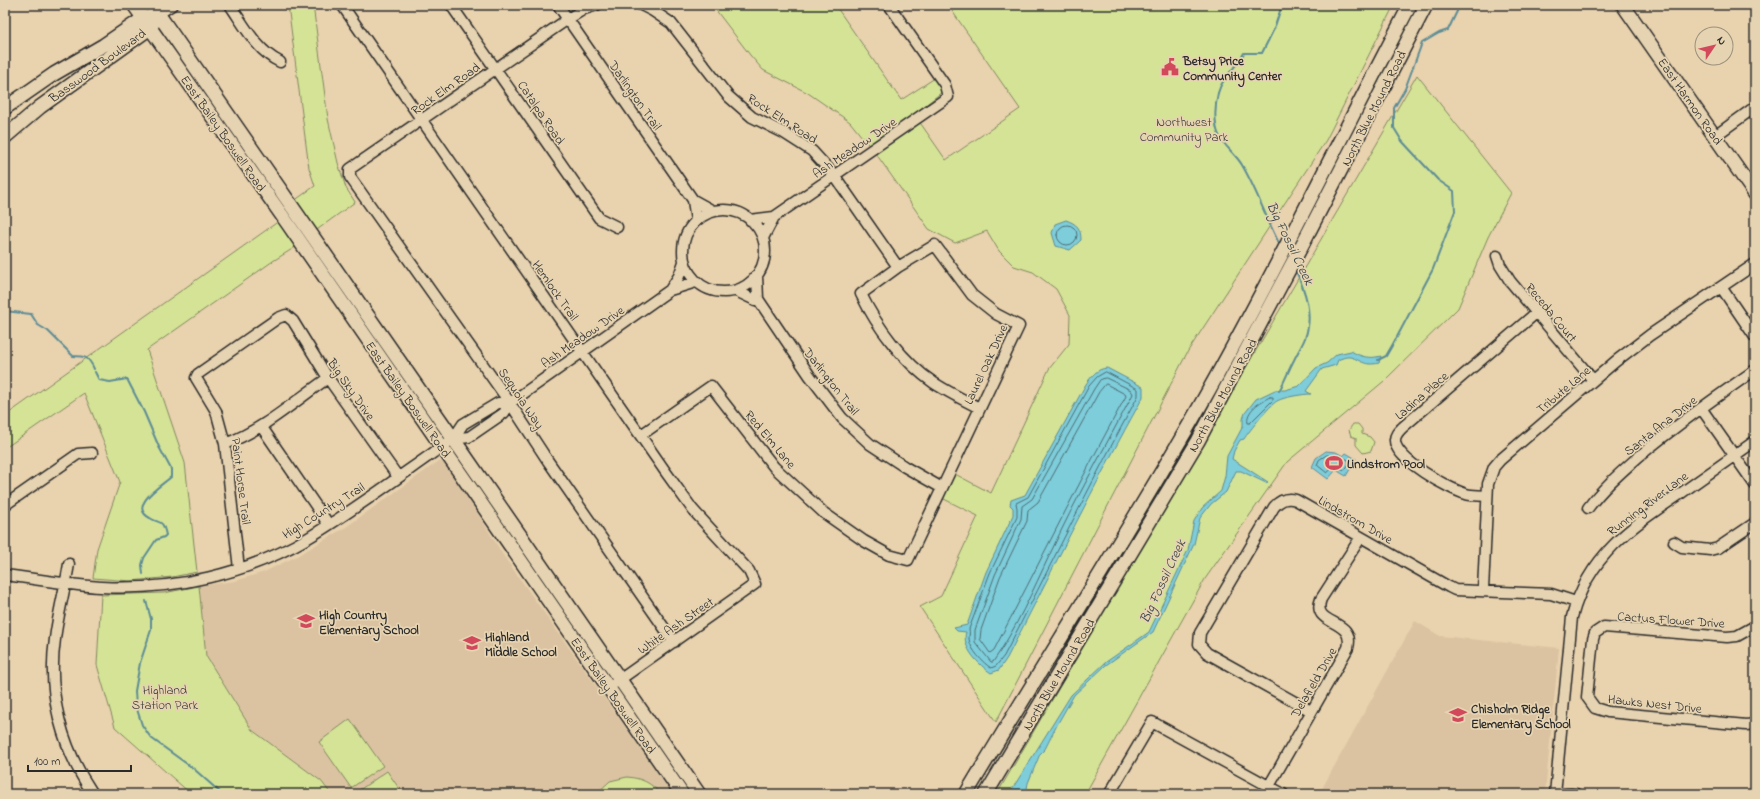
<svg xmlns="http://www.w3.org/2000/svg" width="1760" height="799" font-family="'Indie Flower',sans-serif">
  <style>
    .built { fill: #dbc3a1 }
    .green { fill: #d5e396; stroke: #808760 }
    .water { fill: #7ecddb; stroke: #5d8c95 }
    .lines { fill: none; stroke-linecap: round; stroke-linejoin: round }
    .shore { stroke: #4c6c71; stroke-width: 1 }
    .stream { stroke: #5d8c95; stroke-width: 2 }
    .minor-casing { stroke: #2b2b2b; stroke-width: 13 }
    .major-casing { stroke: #2b2b2b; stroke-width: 16 }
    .minor { stroke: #e6d3b1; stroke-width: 10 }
    .major { stroke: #e6d3b1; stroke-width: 13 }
    .labels { text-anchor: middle; stroke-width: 3.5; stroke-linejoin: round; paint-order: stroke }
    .poi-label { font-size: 13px; font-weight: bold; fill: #2b2b2b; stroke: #e6d3b1; text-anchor: start }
    .street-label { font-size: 13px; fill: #2b2b2b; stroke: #e6d3b1 }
    .park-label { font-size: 13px; fill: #3c3d36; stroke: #e6d3b1 }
    .water-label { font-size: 14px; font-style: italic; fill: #374345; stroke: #e6d3b1 }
  </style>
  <rect width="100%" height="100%" fill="#e9d2ae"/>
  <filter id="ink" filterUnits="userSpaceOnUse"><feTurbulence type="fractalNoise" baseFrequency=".025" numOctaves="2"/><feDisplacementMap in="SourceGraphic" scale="8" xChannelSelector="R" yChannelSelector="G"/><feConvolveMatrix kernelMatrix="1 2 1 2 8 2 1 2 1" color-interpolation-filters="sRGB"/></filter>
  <g filter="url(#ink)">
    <path class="built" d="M439,461L449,465L503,555L673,794H331L321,781L252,730L206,656L199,586L235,581L264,572L297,556L346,527Z
      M1415,621L1440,636L1559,648L1545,794H1319Z"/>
    <path class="green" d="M288,5H313L328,119L338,163L346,188L355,202L314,232L294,201L315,186L309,168Z
      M712,5H835L901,100L935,78L942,92L914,114L946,160L1020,109L948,5H1394L1326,140L1188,351L996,722L920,607L941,596L978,516L942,498L955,474L991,493L1049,369L1069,344L1070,315L1056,289L1033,272L1014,266L999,251L987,231L955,243L929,229L879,158L850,122L808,93L763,70L750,55Z
      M1417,75L1511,193L1488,237L1458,308L1384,381L1287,462L1205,579L1085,794H997Z
      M279,221L297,246L273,261L147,350L185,463L197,572L172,577L131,581L93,578L97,549L120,482L84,393L5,448V416Z
      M1353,424H1358L1362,429V434L1370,437L1374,442L1371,451L1363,453L1356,445V438L1351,436L1349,430Z
      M199,586L206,656L252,730L321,781L331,794H191L115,727L97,665L101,595L164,593Z
      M350,719L383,766L351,788L319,742Z
      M387,771L403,794H355V793Z
      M627,777C641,778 652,783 660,794H596L610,781Z"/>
    <path class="water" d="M1066,220C1077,224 1081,228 1081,240L1070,250L1056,246L1052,233L1055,224Z
      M1351,351C1361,357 1370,359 1381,356L1379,363C1376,364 1372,364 1369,364C1355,362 1354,352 1338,360L1336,365L1322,369L1306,391L1311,394C1304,394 1284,397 1277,401C1270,405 1249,431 1244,439L1240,440L1234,451L1232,459L1268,482L1266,483L1241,471H1236L1226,492L1211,504L1200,518L1194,544L1153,632L1106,665L1074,695L1058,723L1045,749L1040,754L1028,783L1026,794H1009L1071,695L1106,662L1149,632L1188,550L1194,521L1202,508L1221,491L1225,476L1227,456L1243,426V419L1245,413L1256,399L1275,390H1285L1299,386L1316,368L1327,363L1337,354Z
      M1107,368L1143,387V397C1095,483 1052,571 1007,658L999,670L991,673C979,665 961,647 966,632L957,631L954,628L967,625L986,572L1013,515V508L1010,505L1011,500L1025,495L1086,384C1092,376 1096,369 1107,368Z
      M1326,451L1336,452L1343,456L1346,453L1356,459L1346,476L1336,470L1328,479L1312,467L1316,458Z"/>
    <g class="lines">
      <path class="shore" d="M1057 235a10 10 0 1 1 20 0a10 10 0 1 1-20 0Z
        M1106,372L1138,389V396C1091,482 1049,569 1004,656L996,666L991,668C983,663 970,649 969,639C969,635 970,633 969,629L990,573L1017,517V508L1016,503L1028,497L1089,386L1097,377Z
        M1106,378L1131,390L1133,394C1105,447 1075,500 1050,554C1033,590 1016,629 993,662H991L975,642V630L995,575L1021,519L1022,506L1032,499L1094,389L1100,380Z
        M1106,384L1125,394L1126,396C1080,480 1038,566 994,650L990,653L980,639L981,630L1000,577L1027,521L1028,510L1038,502L1099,392Z
        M1270,397H1273V400L1250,423H1248C1245,411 1261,401 1270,397Z
        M1327,455C1334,456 1340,460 1347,459L1350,462L1345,470L1335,466L1327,473L1317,465L1319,460Z"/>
      <path class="stream" d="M1280,245C1266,219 1257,190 1242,165C1235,153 1223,146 1218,133C1214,122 1215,105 1218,93C1222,77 1237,67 1244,53H1262L1274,29L1282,5
        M5,311L31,314L38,325L48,331L73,356C85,356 89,357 94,369
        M1378,360L1386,356L1397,337L1433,269L1455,211L1454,191L1438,180L1402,141L1394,128V108L1405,89L1422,43L1439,33L1448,30L1460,5
        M95,372L99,380L110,382L127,379L144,412L159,447L171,469V477C162,485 127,506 150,518C161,525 162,518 166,535L164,537L156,540L144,558L142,565L143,574
        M1279,391C1285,381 1288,371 1294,360C1297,353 1302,346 1305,338C1314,315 1305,290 1295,269
        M146,601L151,619V630L140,663L135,691L136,706L142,725L151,738L194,769L222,794"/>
      <g class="minor-casing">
        <path id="minor" d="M230,5C244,25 257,51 280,62
          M342,5L665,471L693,510L749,571L755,584L615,683
          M451,5L599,218L617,227
          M558,5L693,200L713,211
          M597,5L584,9L568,19L350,169V177L510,403L548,461L674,642
          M641,5L653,11L671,23L728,96L752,117L784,133L812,151L834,175L898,267
          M158,14L172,5
          M1715,136L1755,107
          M693,200L696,221
          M683 251a41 41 0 1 1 82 0a41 41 0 1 1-82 0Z
          M750,220L774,217
          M763,238L774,217L948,97L945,85L889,5
          M1497,256L1500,265L1510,281L1593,380
          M757,275L758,299L810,376L842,418L870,444L905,467L942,488
          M1721,287L1755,337
          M670,290L679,276L684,262
          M736,291L755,300L758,299
          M1701,408L1755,485
          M261,426L329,525
          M641,435L711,386L774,467L824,513L864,541L889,555L908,560L1019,326L996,314L972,295L935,245L898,267L861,294C877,327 903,362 934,383C948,392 964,400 979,408
          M453,439L469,437L504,413L510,403L670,290L696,282
          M225,444C263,430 295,401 328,378
          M1487,496C1480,495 1472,496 1466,494C1449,489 1394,459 1395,440C1395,434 1399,431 1403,427L1536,313
          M5,505L78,454L92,453
          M1588,508C1602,489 1619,474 1637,458C1675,426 1715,398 1755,370
          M1674,542L1682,547L1710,550L1718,548L1755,523
          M69,564C65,589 58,614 55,639C47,694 62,748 93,794
          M239,569L225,444L216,411L196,378L198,374L278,318L286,315L293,321L328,378L398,477
          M5,575C37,579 69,585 101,587C172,591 247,574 308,538C358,508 405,472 453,439L463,424L498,403H510
          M1483,590L1488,484L1494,467L1500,460L1616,361L1650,335L1755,264
          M1755,626L1737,636L1727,637L1604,627L1595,633L1593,639L1587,697L1595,708L1608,712L1746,725L1755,724
          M1311,711L1207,653L1199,644L1200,633L1274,507C1280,500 1286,497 1296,500L1449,587L1455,590L1551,594L1576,602
          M1269,786L1348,648C1356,617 1310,627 1321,599L1361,537
          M1555,792L1576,794
          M1112,794L1110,793L1152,722L1283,794
          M1555,794L1572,617C1588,556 1631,527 1680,494C1705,476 1730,459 1755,441"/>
      </g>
      <g class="major-casing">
        <path id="major" d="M134,5L288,224L682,794
          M152,5C335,267 517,531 699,794
          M1623,5L1755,194
          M5,108L54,74L104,45L144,18L152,16
          M5,137L40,107L150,28L155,20
          M966,794C1041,669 1119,546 1192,420C1270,284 1337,143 1410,5
          M986,794L1198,441L1301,247L1426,5"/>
      </g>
      <use href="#minor" class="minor"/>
      <use href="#major" class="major"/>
    </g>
  </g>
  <defs>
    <g id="civic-bare" transform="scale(1.38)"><path d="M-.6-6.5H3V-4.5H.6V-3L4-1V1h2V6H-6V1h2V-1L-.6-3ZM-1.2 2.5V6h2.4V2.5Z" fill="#d1495b" stroke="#e6d3b1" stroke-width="2.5" paint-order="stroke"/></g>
    <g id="stadium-bare" transform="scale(1.38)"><path d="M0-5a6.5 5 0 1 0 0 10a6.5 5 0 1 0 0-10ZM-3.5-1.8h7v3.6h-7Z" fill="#d1495b" stroke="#e6d3b1" stroke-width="2.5" paint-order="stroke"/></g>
    <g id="school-bare" transform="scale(1.38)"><path d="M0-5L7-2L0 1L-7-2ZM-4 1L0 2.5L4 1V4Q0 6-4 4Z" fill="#d1495b" stroke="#e6d3b1" stroke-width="2.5" paint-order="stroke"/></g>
  </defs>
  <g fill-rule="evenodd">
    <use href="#civic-bare" x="1170" y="67"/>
    <use href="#stadium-bare" x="1334" y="463"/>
    <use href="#school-bare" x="306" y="621"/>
    <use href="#school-bare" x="472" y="643"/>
    <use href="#school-bare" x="1458" y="715"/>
  </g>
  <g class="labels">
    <g class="poi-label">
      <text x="1183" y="65">Betsy Price<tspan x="1183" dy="15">Community Center</tspan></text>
      <text x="1347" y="468">Lindstrom Pool</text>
      <text x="319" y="619">High Country<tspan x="319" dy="15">Elementary School</tspan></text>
      <text x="485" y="641">Highland<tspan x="485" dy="15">Middle School</tspan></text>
      <text x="1471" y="713">Chisholm Ridge<tspan x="1471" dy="15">Elementary School</tspan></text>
    </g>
    <g class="street-label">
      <text transform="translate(97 65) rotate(-36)" y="5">Basswood Boulevard</text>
      <text transform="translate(445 88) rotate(-35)" y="5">Rock Elm Road</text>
      <text transform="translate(636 95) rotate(55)" y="5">Darlington Trail</text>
      <text transform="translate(1691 101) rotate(55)" y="5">East Harmon Road</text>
      <text transform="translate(1373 108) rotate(-63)" y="5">North Blue Mound Road</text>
      <text transform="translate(542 112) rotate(56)" y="5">Catalpa Road</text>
      <text transform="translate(783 118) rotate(33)" y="5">Rock Elm Road</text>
      <text transform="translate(224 133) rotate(55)" y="5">East Bailey Boswell Road</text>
      <text transform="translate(854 147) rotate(-34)" y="5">Ash Meadow Drive</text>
      <text transform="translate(556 290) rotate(55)" y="5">Hemlock Trail</text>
      <text transform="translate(1552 312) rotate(50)" y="5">Receda Court</text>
      <text transform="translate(582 336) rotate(-35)" y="5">Ash Meadow Drive</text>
      <text transform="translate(985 364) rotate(-65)" y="5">Laurel Oak Drive</text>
      <text transform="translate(832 381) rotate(52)" y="5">Darlington Trail</text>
      <text transform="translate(352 389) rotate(55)" y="5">Big Sky Drive</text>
      <text transform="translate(1563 389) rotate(-40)" y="5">Tribute Lane</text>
      <text transform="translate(1222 395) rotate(-61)" y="5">North Blue Mound Road</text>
      <text transform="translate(1421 395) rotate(-41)" y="5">Ladina Place</text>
      <text transform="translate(522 398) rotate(56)" y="5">Sequoia Way</text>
      <text transform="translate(409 399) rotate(55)" y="5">East Bailey Boswell Road</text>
      <text transform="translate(1660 425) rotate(-38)" y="5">Santa Ana Drive</text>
      <text transform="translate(771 439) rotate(50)" y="5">Red Elm Lane</text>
      <text transform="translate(242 481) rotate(83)" y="5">Paint Horse Trail</text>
      <text transform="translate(1647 503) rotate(-37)" y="5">Running River Lane</text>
      <text transform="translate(323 510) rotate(-32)" y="5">High Country Trail</text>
      <text transform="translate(1356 519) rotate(30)" y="5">Lindstrom Drive</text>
      <text transform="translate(1671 619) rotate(4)" y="5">Cactus Flower Drive</text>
      <text transform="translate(675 625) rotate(-35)" y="5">White Ash Street</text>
      <text transform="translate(1058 674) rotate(-59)" y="5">North Blue Mound Road</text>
      <text transform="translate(1313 682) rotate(-60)" y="5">Delafield Drive</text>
      <text transform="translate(614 695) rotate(55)" y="5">East Bailey Boswell Road</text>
      <text transform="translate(1655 703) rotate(6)" y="5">Hawks Nest Drive</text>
    </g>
    <g class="park-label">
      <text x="1184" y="126">Northwest<tspan x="1184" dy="15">Community Park</tspan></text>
      <text x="165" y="694">Highland<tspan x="165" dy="15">Station Park</tspan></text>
    </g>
    <g class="water-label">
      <text transform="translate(1291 243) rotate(64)" y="5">Big Fossil Creek</text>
      <text transform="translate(1162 581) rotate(-65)" y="5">Big Fossil Creek</text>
    </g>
  </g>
  <rect width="1760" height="799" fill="none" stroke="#e6d3b1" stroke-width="20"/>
  <rect x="10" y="10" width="1740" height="779" fill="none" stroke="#2b2b2b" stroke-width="1.5" filter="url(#ink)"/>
  <g transform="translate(1714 46) rotate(55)"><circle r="19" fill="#e6d3b1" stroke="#9b907b"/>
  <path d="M0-3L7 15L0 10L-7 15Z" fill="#d1495b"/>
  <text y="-6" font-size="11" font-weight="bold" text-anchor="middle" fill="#2b2b2b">N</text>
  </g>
  <path d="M28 765v6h103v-6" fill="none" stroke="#2b2b2b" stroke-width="2"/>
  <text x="34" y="765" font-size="12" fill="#2b2b2b" stroke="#e6d3b1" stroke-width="3" paint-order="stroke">100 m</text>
</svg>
